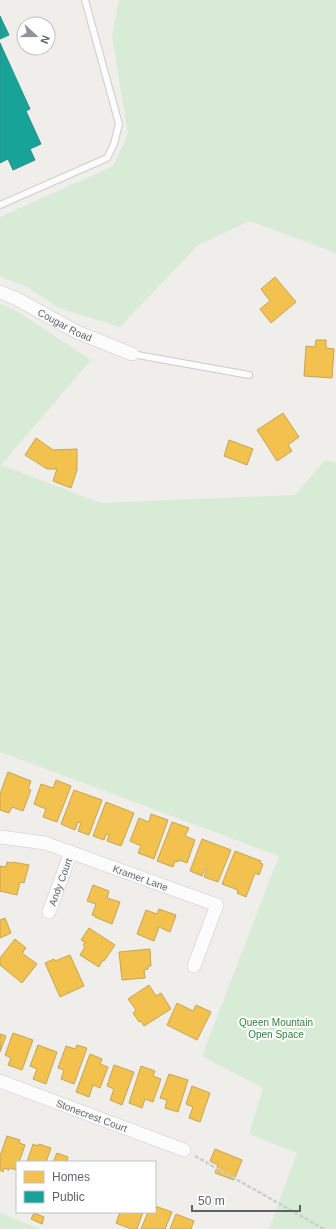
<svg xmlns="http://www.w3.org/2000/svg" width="336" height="1229" font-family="Helvetica,sans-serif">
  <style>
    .green { fill: #d8ebd6 }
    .homes { fill: #f2c14e; stroke: #c6a556 }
    .public { fill: #17a398; stroke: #2d908a }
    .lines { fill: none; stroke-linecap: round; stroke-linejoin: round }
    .service-casing { stroke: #cbcccc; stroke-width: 8 }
    .minor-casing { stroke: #cbcccc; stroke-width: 14 }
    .path { stroke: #cacfcc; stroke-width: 2.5; stroke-dasharray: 4 2; stroke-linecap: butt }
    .service { stroke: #fdfcfc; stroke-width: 6 }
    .minor { stroke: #fdfcfc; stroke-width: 13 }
    .labels { text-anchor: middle; stroke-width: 4; stroke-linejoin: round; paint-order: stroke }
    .street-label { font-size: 10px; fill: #5f6368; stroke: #fff }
    .park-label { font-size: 10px; fill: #348238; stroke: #fff }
  </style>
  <rect width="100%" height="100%" fill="#efeeea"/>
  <path class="green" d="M119,0H336V253L250,221L198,245L120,327L59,308L27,287L0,276V217L113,166L128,134L112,36Z
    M0,304L17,311L91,360L1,465L101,503L295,495L325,460L336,463V1229H269L297,1153L249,1134L263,1088L202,1056L279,856L0,752Z
    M0,1213L41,1229H0Z"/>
  <path class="homes" d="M275,277L296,302L271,323L260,309L270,301L261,289Z
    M316,340H326V348L334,349L332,378L304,376L306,346L315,347Z
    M283,413L299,437L288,445L292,451L277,461L257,430Z
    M36,438L53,450L77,449V470L71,488L53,481L57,469H47L25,455Z
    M229,440L253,449L247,465L224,456Z
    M8,772L31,781L28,789L31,790L23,811L12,807L9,813L0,810V794Z
    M56,780L71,786L57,822L43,817L46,809L34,804L41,784L53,788Z
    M74,790L102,800L89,835L78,831L81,823L78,822L75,830L61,824Z
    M106,802L134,813L121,846L107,841L109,835L106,834L104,840L93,836Z
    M151,814L168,820L154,859L138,853L141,846L130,841L139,818L149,822Z
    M172,822L189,828L185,836L195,840L187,863L179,860L178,862L175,861L173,867L157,861Z
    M202,839L231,850L218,882L204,877L207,869H205L202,876L190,871Z
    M235,851L261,861L260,863L263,864L259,875L255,873L246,897L237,893L238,890L222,884Z
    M7,862L12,863L13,862L29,865L24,883L20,882L17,895L0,891V866L6,867Z
    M93,885L109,891L107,898L120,902L112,924L95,917L96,916L92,915L96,904L87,901Z
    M159,909L176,915L170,932L159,927L154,941L137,934L146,910L157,914Z
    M5,918L11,933L0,938V920Z
    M89,928L115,945L104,961L103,960L99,967L80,955L85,947L83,945L85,942L81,940Z
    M15,939L26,948L22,953L37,964L22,983L0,965V958Z
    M150,949L151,966H148V969L144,970L145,978L122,980L119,952Z
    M70,955L84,986L60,997L45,963L54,959L55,961Z
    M149,985L156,996L161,993L171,1009L144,1026L141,1021L139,1022L133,1013L136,1010L128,999Z
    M177,1003L193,1011L196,1005L211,1012L197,1040L167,1025Z
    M13,1033L33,1040L22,1070L8,1065L11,1058L5,1055Z
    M0,1034L6,1036L0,1052Z
    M38,1045L57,1052L46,1084L33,1079L37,1069L30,1066Z
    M77,1045L87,1048L74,1084L61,1079L64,1070L58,1068L66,1046L75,1049Z
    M90,1054L102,1059L100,1064L108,1067L100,1088L93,1085L89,1097L76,1092Z
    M114,1065L134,1072L122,1105L110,1100L114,1089L107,1086Z
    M141,1066L155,1071L153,1076L161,1079L153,1102L145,1099L142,1108L129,1103Z
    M169,1074L188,1080L178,1112L165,1108L167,1100L160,1098Z
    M192,1086L210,1093L200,1122L189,1118L193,1107L186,1104Z
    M7,1136L20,1140L19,1143L25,1145L19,1162H17L16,1170L10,1168L9,1170L4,1168L3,1172L0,1170V1156Z
    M33,1144L38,1146L39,1144L51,1148L46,1162H27Z
    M215,1149L242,1160L234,1180L215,1173L218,1165L210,1161Z
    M57,1153L68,1157L67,1162H53Z
    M155,1206L172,1212L165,1229H141L148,1212H155Z
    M120,1212H143L137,1229H131L116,1223Z
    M34,1213L44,1217L42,1224L31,1219Z
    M176,1214L194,1221L191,1229H170Z"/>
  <path class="public" d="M0,16L9,35L0,39Z
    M0,43L30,109L26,111L41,144L30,149L35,160L13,170L8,159L0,163Z"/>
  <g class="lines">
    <g class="service-casing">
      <path id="service" d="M0,205L107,158L114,144L119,124L85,0
        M132,354L249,375"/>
    </g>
    <g class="minor-casing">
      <g id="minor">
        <path id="s1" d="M0,292L15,298L77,332L132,354"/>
        <path id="s2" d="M0,837L45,843L217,905L194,966"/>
        <path id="s3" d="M49,912L71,852"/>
        <path id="s4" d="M0,1081L184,1150"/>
      </g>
    </g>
    <path class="path" d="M195,1156L324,1229"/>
    <use href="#service" class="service"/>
    <use href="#minor" class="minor"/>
  </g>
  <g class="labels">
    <g class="street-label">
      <text dy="4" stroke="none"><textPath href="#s1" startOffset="73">Cougar Road</textPath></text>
      <text dy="4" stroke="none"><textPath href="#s2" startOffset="147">Kramer Lane</textPath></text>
      <text dy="4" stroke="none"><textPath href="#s3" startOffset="32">Andy Court</textPath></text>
      <text dy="4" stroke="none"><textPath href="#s4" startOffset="98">Stonecrest Court</textPath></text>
    </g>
    <g class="park-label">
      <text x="276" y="1026">Queen Mountain<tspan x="276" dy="12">Open Space</tspan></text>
    </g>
  </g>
  <rect x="16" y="1161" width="140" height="52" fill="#ffffff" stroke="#bfc1c3"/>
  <rect x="24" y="1171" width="20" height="12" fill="#f2c14e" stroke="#bfc1c3"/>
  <text x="52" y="1181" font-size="12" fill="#5f6368">Homes</text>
  <rect x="24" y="1191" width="20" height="12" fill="#17a398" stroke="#bfc1c3"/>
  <text x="52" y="1201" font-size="12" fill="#5f6368">Public</text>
  <g transform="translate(36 36) rotate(111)"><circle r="19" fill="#ffffff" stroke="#bfc1c3"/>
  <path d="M0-3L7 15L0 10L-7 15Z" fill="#919496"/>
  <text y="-6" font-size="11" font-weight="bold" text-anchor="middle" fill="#5f6368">N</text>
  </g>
  <path d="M192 1205v6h108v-6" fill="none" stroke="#5f6368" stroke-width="2"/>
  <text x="198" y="1205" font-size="12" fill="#5f6368" stroke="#ffffff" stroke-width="3" paint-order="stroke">50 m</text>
</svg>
